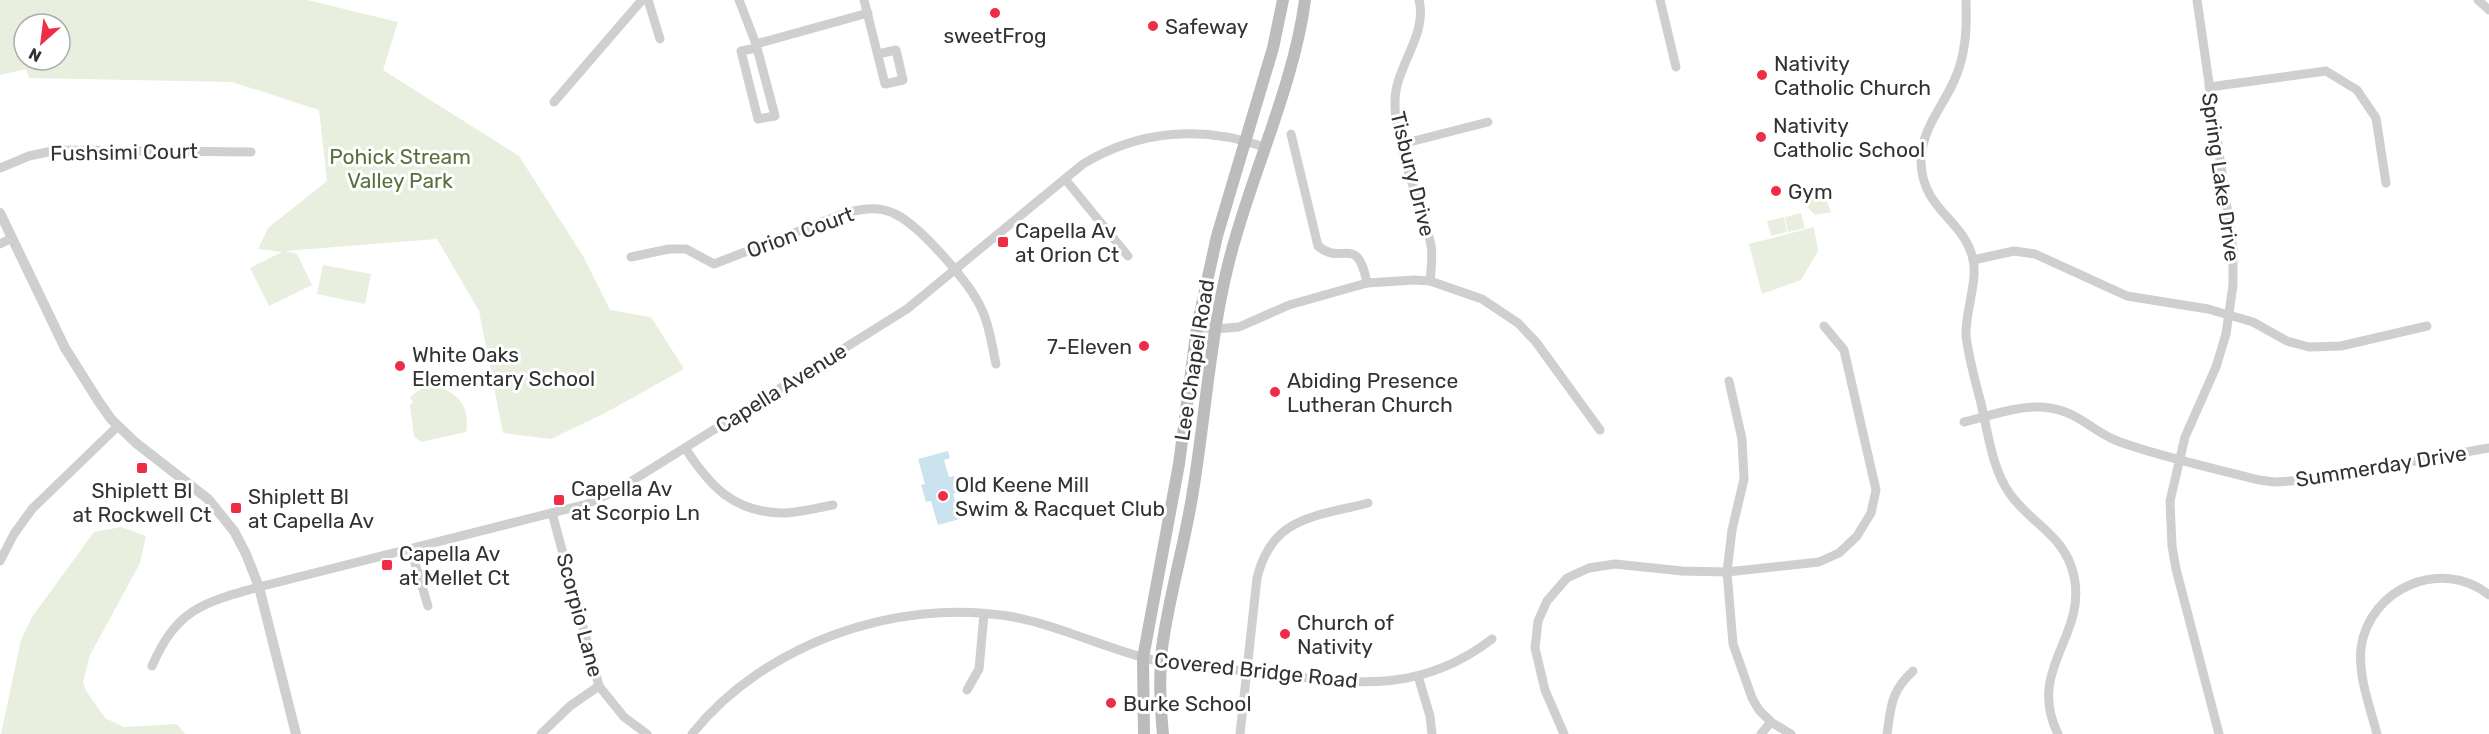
<svg xmlns="http://www.w3.org/2000/svg" width="2489" height="734" font-family="Rubik,sans-serif">
  <rect width="100%" height="100%" fill="#fff"/>
  <!-- green -->
  <g fill="#e9efdf" fill-rule="evenodd">
    <path d="M 0,0 L 307,0 L 398,22 L 383,70 L 519,156 L 583,256 L 610,310 L 651,317 L 684,369 L 605,413 L 551,439 L 503,433 L 479,311 L 437,239 L 285,251 L 297,254 L 312,285 L 269,306 L 250,268 L 282,252 L 258,249 L 268,228 L 327,181 L 319,110 L 232,82 L 29,78 L 26,69 L 0,75 ZM 24,24 L 60,24 L 60,60 L 24,60 Z"/>
    <polygon points="1825,196 1831,212 1815,215 1801,200"/>
    <polygon points="1801,213 1805,228 1788,232 1785,217"/>
    <polygon points="1784,217 1787,232 1771,236 1767,221"/>
    <polygon points="1814,227 1818,251 1801,280 1762,294 1749,244"/>
    <polygon points="323,265 371,274 365,304 317,294"/>
    <path d="M 435,385 C 458,393 471,407 466,432 L 421,442 L 414,436 L 410,405 L 413,402 L 410,397 L 423,387 Z"/>
    <polygon points="121,527 146,536 140,563 90,655 83,682 86,691 105,718 124,727 177,724 185,734 1,734 21,640 32,617 94,532"/>
  </g>
  <!-- water -->
  <polygon fill="#cbe3ef" points="948,451 950,458 944,460 949,477 954,476 958,492 953,494 960,519 938,525 931,501 926,502 921,485 925,484 918,459"/>
  <g fill="none" stroke-linecap="round" stroke-linejoin="round">
    <!-- minor -->
    <g stroke="#cfcfcf" stroke-width="9">
      <polyline points="648,0 660,39"/>
      <polyline points="739,0 756,44 775,116 758,119 741,51 757,48"/>
      <polyline points="864,0 885,84 903,80 896,50 878,54"/>
      <path d="M 1419,0 C 1428,35 1395,67 1395,101 C 1394,148 1421,199 1431,245 C 1433,256 1431,270 1430,281"/>
      <polyline points="1660,0 1676,67"/>
      <path d="M 1966,0 C 1967,28 1966,55 1954,81 C 1942,108 1922,128 1921,160 C 1921,210 1964,219 1973,259 C 1978,281 1965,312 1966,336 C 1969,359 1975,381 1981,403 C 1988,433 1992,469 2010,494 C 2032,525 2065,535 2074,576 C 2087,637 2026,669 2058,734"/>
      <polyline points="2197,0 2233,249 2233,285 2226,334 2216,367 2185,437 2170,501 2172,546 2176,569 2219,734"/>
      <polyline points="2478,0 2489,10"/>
      <polyline points="756,44 868,13"/>
      <polyline points="2209,87 2326,71 2357,90 2376,118 2386,183"/>
      <polyline points="554,102 642,0"/>
      <path d="M 1291,134 L 1318,246 C 1342,267 1357,232 1367,283"/>
      <polyline points="1402,144 1488,122"/>
      <polyline points="0,168 29,156 57,150 251,152"/>
      <polyline points="1065,179 1128,256"/>
      <polyline points="0,244 12,238"/>
      <path d="M 631,257 L 669,249 L 686,249 L 714,264 L 848,212 C 864,209 878,206 893,213 C 919,224 971,284 982,310 C 990,327 992,346 996,364"/>
      <polyline points="1973,260 2014,251 2035,254 2127,296 2208,309 2253,322 2287,341 2309,347 2341,346 2427,326"/>
      <polyline points="1197,327 1216,329 1239,327 1289,305 1367,283 1414,280 1430,281 1482,299 1518,323 1536,342 1600,430"/>
      <polyline points="1729,381 1742,439 1744,479 1732,530 1727,572 1733,644 1752,698 1759,710 1771,722 1791,734"/>
      <path d="M 1964,422 C 1989,416 2016,406 2041,407 C 2078,409 2090,431 2120,442 C 2165,458 2213,468 2259,480 L 2275,482 L 2307,480 L 2489,448"/>
      <path d="M 685,448 C 710,486 733,512 782,513 C 798,513 816,508 833,505"/>
      <polyline points="552,513 599,686 624,717 647,734"/>
      <polyline points="411,550 428,606"/>
      <polyline points="0,561 14,534 32,509 118,426"/>
      <path d="M 152,666 C 177,609 202,603 259,587 L 587,504 L 619,489 L 907,309 L 1083,164 C 1139,130 1203,125 1264,147"/>
      <polyline points="1418,676 1430,716 1432,734"/>
      <polyline points="967,690 979,669 984,614"/>
      <polyline points="541,734 570,706 599,686"/>
      <path d="M 692,734 C 764,644 895,598 1008,616 C 1061,625 1109,651 1161,662 C 1195,668 1231,669 1265,673 C 1351,683 1418,696 1492,639"/>
      <path d="M 1240,734 L 1257,578 C 1272,516 1315,517 1368,503"/>
      <polyline points="1564,734 1545,690 1535,648 1538,621 1547,601 1567,578 1589,568 1615,564 1682,571 1727,572 1819,562 1839,553 1857,536 1871,513 1876,490 1844,350 1824,326"/>
      <polyline points="1761,734 1771,722"/>
      <path d="M 1887,734 C 1891,706 1891,691 1913,671"/>
      <path d="M 2377,734 C 2370,707 2358,676 2361,648 C 2369,588 2442,557 2489,595"/>
    </g>
    <!-- tertiary -->
    <polyline stroke="#cfcfcf" stroke-width="10" points="0,213 65,348 99,402 111,419 136,443 208,499 234,531 246,554 259,587 296,734"/>
    <!-- secondary -->
    <g stroke="#bcbcbc" stroke-width="12">
      <polyline points="1144,734 1143,658 1179,464 1197,327 1217,236 1273,48 1283,0"/>
      <path d="M 1163,734 C 1160,705 1159,676 1162,648 C 1169,595 1185,544 1193,491 C 1207,406 1211,318 1236,236 C 1258,160 1295,77 1305,0"/>
    </g>
  </g>
  <!-- markers -->
  <g fill="#ef2d46" stroke="#fff" stroke-width="2">
    <circle cx="995" cy="13" r="6"/>
    <circle cx="1153" cy="26" r="6"/>
    <circle cx="1762" cy="75" r="6"/>
    <circle cx="1761" cy="137" r="6"/>
    <circle cx="1776" cy="191" r="6"/>
    <rect x="997" y="236" width="12" height="12" rx="3"/>
    <circle cx="1144" cy="346" r="6"/>
    <circle cx="400" cy="366" r="6"/>
    <circle cx="1275" cy="392" r="6"/>
    <rect x="136" y="462" width="12" height="12" rx="3"/>
    <circle cx="943" cy="496" r="6"/>
    <rect x="553" y="494" width="12" height="12" rx="3"/>
    <rect x="230" y="502" width="12" height="12" rx="3"/>
    <rect x="381" y="559" width="12" height="12" rx="3"/>
    <circle cx="1285" cy="634" r="6"/>
    <circle cx="1111" cy="703" r="6"/>
  </g>
  <g text-anchor="middle" dominant-baseline="central" stroke-width="6" stroke-linejoin="round" paint-order="stroke">
    <!-- poi labels -->
    <g font-size="21" fill="#323232" stroke="#fff" text-anchor="start">
      <text x="1165" y="26">Safeway</text>
      <text x="995" y="35" text-anchor="middle">sweetFrog</text>
      <text x="1774" y="63">Nativity<tspan x="1774" dy="24">Catholic Church</tspan></text>
      <text x="1773" y="125">Nativity<tspan x="1773" dy="24">Catholic School</tspan></text>
      <text x="1788" y="191">Gym</text>
      <text x="1015" y="230">Capella Av<tspan x="1015" dy="24">at Orion Ct</tspan></text>
      <text x="1132" y="346" text-anchor="end">7-Eleven</text>
      <text x="412" y="354">White Oaks<tspan x="412" dy="24">Elementary School</tspan></text>
      <text x="1287" y="380">Abiding Presence<tspan x="1287" dy="24">Lutheran Church</tspan></text>
      <text x="955" y="484">Old Keene Mill<tspan x="955" dy="24">Swim &amp; Racquet Club</tspan></text>
      <text x="571" y="488">Capella Av<tspan x="571" dy="24">at Scorpio Ln</tspan></text>
      <text x="142" y="490" text-anchor="middle">Shiplett Bl<tspan x="142" dy="24">at Rockwell Ct</tspan></text>
      <text x="248" y="496">Shiplett Bl<tspan x="248" dy="24">at Capella Av</tspan></text>
      <text x="399" y="553">Capella Av<tspan x="399" dy="24">at Mellet Ct</tspan></text>
      <text x="1297" y="622">Church of<tspan x="1297" dy="24">Nativity</tspan></text>
      <text x="1123" y="703">Burke School</text>
    </g>
    <!-- street labels -->
    <g font-size="21" fill="#323232" stroke="#fff">
      <text transform="translate(124 152) rotate(-1)">Fushsimi Court</text>
      <text transform="translate(1413 174) rotate(76)">Tisbury Drive</text>
      <text transform="translate(2221 177) rotate(82)">Spring Lake Drive</text>
      <text transform="translate(800 232) rotate(-20)">Orion Court</text>
      <text transform="translate(1194 360) rotate(-81)">Lee Chapel Road</text>
      <text transform="translate(781 388) rotate(-32)">Capella Avenue</text>
      <text transform="translate(2381 466) rotate(-9)">Summerday Drive</text>
      <text transform="translate(580 615) rotate(75)">Scorpio Lane</text>
      <text transform="translate(1256 670) rotate(6)">Covered Bridge Road</text>
    </g>
    <!-- park labels -->
    <g font-size="21" fill="#57713b" stroke="#fff">
      <text x="400" y="156">Pohick Stream<tspan x="400" dy="24">Valley Park</tspan></text>
    </g>
  </g>
  <!-- north arrow -->
  <g transform="translate(42 42) rotate(208)"><circle r="28" fill="#ffffff" stroke="#adadad" stroke-width="1.5"/>
  <path d="M0-4.5L10 22L0 15L-10 22Z" fill="#ef2d46"/>
  <text y="-9" font-size="16" font-weight="bold" text-anchor="middle" fill="#323232">N</text>
  </g>
</svg>
